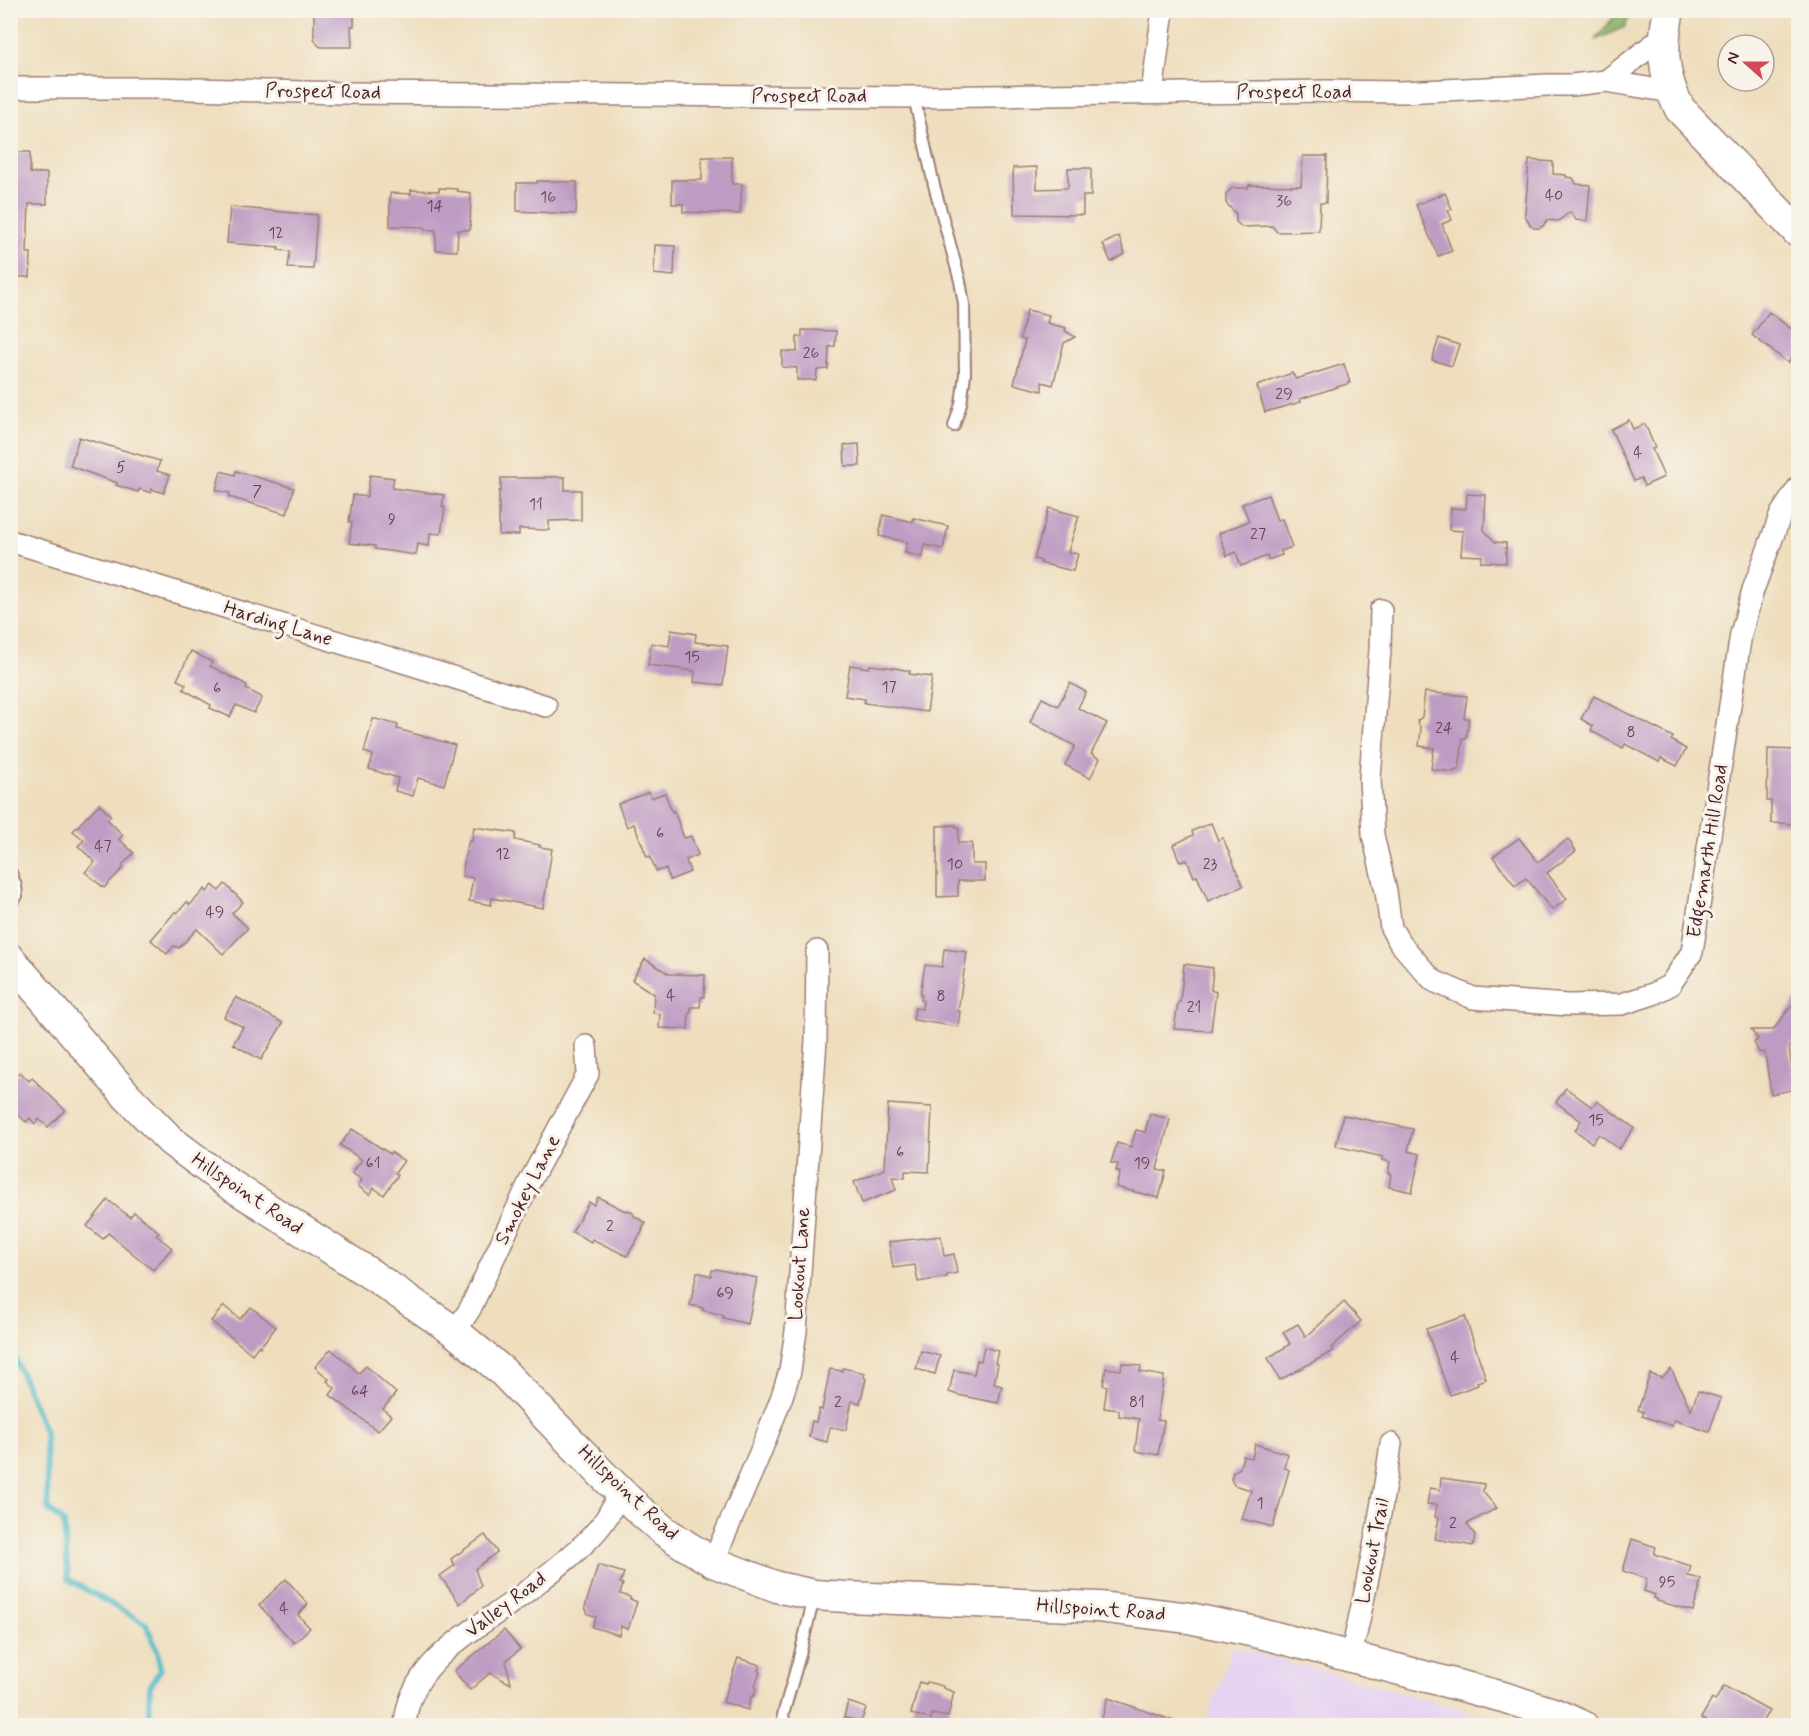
<svg xmlns="http://www.w3.org/2000/svg" width="1809" height="1736" font-family="Mynerve,sans-serif">
  <rect width="100%" height="100%" fill="#f7f3e8"/>
  <filter id="ink" filterUnits="userSpaceOnUse"><feTurbulence type="fractalNoise" baseFrequency=".0167" numOctaves="2"/><feDisplacementMap in="SourceGraphic" scale="12" xChannelSelector="R" yChannelSelector="G"/><feConvolveMatrix kernelMatrix="1 2 1 2 8 2 1 2 1" color-interpolation-filters="sRGB"/></filter>
  <filter id="wash" filterUnits="userSpaceOnUse"><feTurbulence type="fractalNoise" baseFrequency=".008" numOctaves="4" result="noise"/><feDisplacementMap in="SourceGraphic" scale="24" xChannelSelector="R" yChannelSelector="G"/><feGaussianBlur stdDeviation="1.35" result="paint"/><feColorMatrix in="noise" values="0 0 0 0 0 0 0 0 0 0 0 0 0 0 0 0 0 1.4 0 .05"/><feComposite in="paint" operator="in"/></filter>
  <g filter="url(#wash)">
    <rect width="100%" height="100%" fill="#eedebe"/>
    <!-- built -->
    <polygon fill="#e5d3f1" points="1233,1646 1370,1684 1519,1725 1205,1725"/>
    <!-- forest -->
    <polygon fill="#8fb66c" stroke="#6c6a4c" stroke-width="1.5" points="1612,11 1631,11 1625,27 1595,40 1614,17"/>
    <g fill="none" stroke-linecap="round" stroke-linejoin="round">
      <!-- stream -->
      <polyline stroke="#4dbac7" stroke-width="6" points="10,1346 45,1432 48,1509 64,1523 68,1579 146,1624 159,1655 160,1670 150,1686 149,1717 153,1726"/>
    </g>
    <g id="blocks">
      <!-- building -->
      <g fill="#bd9bc3">
        <polygon points="314,10 354,10 354,26 351,26 352,47 321,47 318,45 314,38"/>
        <polygon points="10,152 30,152 30,173 47,173 47,204 29,204 27,253 31,253 30,277 14,277 15,263 10,262"/>
        <polygon points="1303,156 1327,156 1326,203 1320,203 1319,231 1277,232 1272,226 1242,227 1236,222 1236,214 1226,203 1226,194 1232,188 1248,188 1249,185 1301,186"/>
        <polygon points="702,157 732,157 732,184 742,184 740,214 683,212 683,204 672,204 672,180 702,180"/>
        <polygon points="1529,160 1553,162 1553,174 1566,175 1566,177 1573,178 1576,184 1590,185 1587,221 1576,220 1570,212 1558,221 1547,220 1543,226 1539,228 1534,228 1530,225 1525,215"/>
        <polygon points="1037,167 1037,189 1068,188 1068,168 1091,168 1091,196 1083,196 1083,215 1014,214 1013,168"/>
        <polygon points="537,181 577,182 576,214 517,211 517,183 537,183"/>
        <polygon points="439,188 457,189 457,191 471,193 470,230 458,230 457,251 436,250 436,230 425,230 425,227 390,226 390,193 411,194 411,190 439,191"/>
        <polygon points="1445,193 1452,209 1448,210 1452,220 1442,224 1452,251 1438,256 1416,205"/>
        <polygon points="230,207 317,215 313,269 288,268 290,251 278,250 279,247 227,243"/>
        <polygon points="1119,236 1125,254 1111,262 1103,244"/>
        <polygon points="655,245 675,246 674,276 654,274"/>
        <polygon points="1027,310 1049,315 1047,323 1066,328 1065,331 1075,337 1064,343 1053,385 1042,382 1042,391 1014,384 1025,340 1020,339"/>
        <polygon points="1769,312 1798,334 1798,362 1792,357 1788,363 1752,335"/>
        <polygon points="802,330 836,331 835,346 829,347 828,369 817,370 816,380 797,380 797,368 782,367 782,351 797,352 797,337 802,337"/>
        <polygon points="1439,338 1459,345 1452,366 1432,360"/>
        <polygon points="1344,364 1350,383 1300,399 1301,402 1265,412 1257,386 1292,373 1296,379"/>
        <polygon points="1629,420 1633,429 1645,424 1655,448 1652,449 1664,477 1644,486 1641,478 1634,481 1611,429"/>
        <polygon points="79,437 160,461 157,471 170,475 164,493 152,489 151,493 139,489 138,492 116,485 117,483 70,466"/>
        <polygon points="859,444 860,466 845,466 844,445"/>
        <polygon points="221,471 235,475 236,471 294,488 287,514 229,497 230,493 216,490"/>
        <polygon points="370,475 394,478 392,488 444,495 442,507 445,507 441,534 430,533 429,546 418,544 416,555 375,549 375,546 349,543 352,522 349,522 353,495 367,497"/>
        <polygon points="545,477 565,477 565,490 581,490 581,520 549,521 549,530 519,529 519,535 499,535 499,491 501,491 501,478 545,478"/>
        <polygon points="1467,494 1486,495 1484,530 1495,542 1506,543 1506,563 1481,562 1482,556 1461,555 1463,531 1449,530 1451,508 1466,509"/>
        <polygon points="1268,495 1277,520 1282,519 1292,547 1281,551 1282,555 1268,560 1267,556 1241,566 1236,552 1227,556 1219,533 1249,521 1242,504"/>
        <polygon points="1049,508 1079,516 1068,552 1078,554 1073,571 1040,563 1041,561 1034,559"/>
        <polygon points="883,515 913,522 913,518 948,526 943,549 925,545 923,557 905,553 907,542 879,536"/>
        <polygon points="671,630 696,634 695,642 728,646 723,685 694,682 695,671 648,665 651,643 669,646"/>
        <polygon points="191,651 212,662 210,666 247,685 246,689 260,696 262,698 254,713 236,705 230,717 210,708 211,705 183,689 186,684 177,680"/>
        <polygon points="850,665 869,668 870,665 895,668 910,671 909,674 932,677 927,712 864,703 865,699 845,696"/>
        <polygon points="1070,683 1086,692 1078,708 1107,723 1091,754 1100,759 1090,778 1065,765 1075,746 1030,722 1042,698 1058,706"/>
        <polygon points="1425,692 1467,696 1464,718 1469,718 1466,739 1463,739 1459,770 1455,770 1455,772 1431,769 1434,748 1419,746 1421,729 1417,721 1422,717"/>
        <polygon points="1594,696 1673,737 1671,740 1686,749 1677,766 1661,758 1659,762 1625,744 1623,748 1591,731 1593,726 1581,719"/>
        <polygon points="373,719 376,719 398,725 397,729 455,745 444,785 418,778 413,796 395,791 398,778 369,769 373,755 364,752"/>
        <polygon points="1768,749 1798,750 1798,824 1771,823 1771,801 1767,801"/>
        <polygon points="649,792 651,798 665,793 672,812 674,811 684,838 691,836 698,855 686,860 690,872 670,880 666,869 656,871 650,856 647,857 634,824 627,827 618,804"/>
        <polygon points="99,804 111,816 107,819 123,835 119,839 134,853 122,865 124,867 104,888 85,872 95,862 78,846 84,840 73,831"/>
        <polygon points="1211,823 1218,840 1223,838 1243,886 1208,901 1197,876 1194,877 1187,860 1180,862 1173,845 1193,835 1192,831"/>
        <polygon points="956,825 956,827 959,827 958,843 972,843 972,864 985,864 985,881 958,881 958,896 937,897 937,826"/>
        <polygon points="474,827 516,833 515,840 540,845 539,847 552,849 543,908 492,898 491,905 469,901 473,878 462,876 466,852 469,841 472,841"/>
        <polygon points="1519,838 1538,862 1568,839 1576,851 1547,873 1567,899 1552,910 1526,878 1515,886 1493,857"/>
        <polygon points="225,884 243,902 232,913 248,928 223,954 197,929 179,948 174,946 167,954 151,940 175,912 177,913 187,902 190,905 205,889 207,892 213,885 219,891"/>
        <polygon points="944,949 967,952 958,1011 960,1012 958,1027 913,1020 915,1008 922,1009 923,1001 921,1000 922,995 920,995 925,965 942,967"/>
        <polygon points="645,959 669,974 705,975 704,997 701,997 700,1007 691,1007 691,1013 689,1013 688,1029 659,1028 660,1014 653,1013 654,994 632,980"/>
        <polygon points="1184,964 1213,968 1211,990 1216,992 1211,1031 1174,1029 1178,1003 1180,1002"/>
        <polygon points="236,997 283,1023 261,1060 233,1044 243,1027 224,1017"/>
        <polygon points="1798,997 1798,1035 1789,1047 1793,1074 1798,1073 1798,1089 1771,1094 1765,1053 1759,1052 1754,1043 1758,1039 1751,1030 1773,1030"/>
        <polygon points="20,1072 29,1081 32,1078 65,1110 48,1127 39,1119 35,1124 30,1118 26,1122 10,1107 10,1081"/>
        <polygon points="1566,1088 1592,1107 1597,1101 1634,1128 1619,1149 1599,1134 1592,1143 1575,1130 1581,1121 1556,1102"/>
        <polygon points="888,1104 932,1107 929,1172 905,1171 905,1178 892,1177 896,1190 862,1203 854,1182 885,1169"/>
        <polygon points="1150,1114 1170,1119 1157,1169 1166,1171 1159,1198 1116,1187 1120,1172 1116,1171 1118,1164 1111,1163 1117,1143 1131,1147 1136,1130 1145,1132"/>
        <polygon points="1343,1115 1413,1129 1408,1151 1420,1154 1412,1192 1389,1187 1391,1174 1388,1173 1390,1162 1382,1160 1383,1157 1336,1146"/>
        <polygon points="352,1129 390,1154 391,1152 404,1161 395,1173 398,1175 384,1195 374,1188 370,1195 358,1186 362,1180 352,1173 362,1160 340,1145"/>
        <polygon points="598,1197 625,1211 628,1210 633,1213 634,1216 646,1223 642,1229 643,1230 627,1256 592,1239 591,1242 572,1232 589,1202 594,1205"/>
        <polygon points="108,1200 130,1217 134,1212 159,1232 156,1235 172,1248 153,1270 108,1233 103,1239 87,1226"/>
        <polygon points="941,1236 944,1256 954,1254 957,1273 947,1275 947,1277 918,1282 915,1265 893,1268 889,1242"/>
        <polygon points="716,1269 757,1278 748,1324 723,1318 723,1315 702,1310 703,1308 690,1305 697,1272 711,1276 712,1270 715,1270"/>
        <polygon points="1344,1302 1361,1321 1331,1348 1333,1351 1280,1380 1268,1358 1290,1344 1283,1332 1298,1324 1306,1337"/>
        <polygon points="224,1306 240,1319 251,1307 276,1327 260,1347 259,1345 252,1354 211,1321"/>
        <polygon points="1465,1316 1486,1379 1477,1382 1478,1385 1450,1395 1426,1329"/>
        <polygon points="984,1347 998,1351 995,1363 998,1364 994,1384 1002,1386 998,1403 958,1395 949,1392 954,1370 974,1374 977,1360 981,1361"/>
        <polygon points="331,1349 359,1373 366,1366 396,1393 383,1409 391,1416 378,1431 330,1395 335,1388 327,1381 329,1379 315,1367"/>
        <polygon points="921,1351 940,1356 935,1374 916,1369"/>
        <polygon points="1122,1363 1141,1366 1140,1372 1164,1376 1158,1413 1157,1420 1164,1421 1158,1455 1135,1451 1139,1419 1119,1416 1119,1410 1104,1408 1107,1386 1103,1385 1106,1368 1121,1370"/>
        <polygon points="843,1368 865,1373 864,1377 866,1379 860,1403 852,1401 846,1430 830,1427 827,1442 809,1437 812,1421 816,1422 819,1409 822,1410 830,1369 842,1371"/>
        <polygon points="1671,1369 1691,1410 1698,1391 1721,1398 1709,1432 1674,1420 1672,1426 1642,1416 1644,1412 1638,1410 1650,1374 1662,1378"/>
        <polygon points="1255,1444 1288,1454 1284,1467 1289,1470 1273,1527 1242,1519 1251,1490 1234,1485 1231,1479 1233,1472 1240,1468 1243,1456 1252,1458"/>
        <polygon points="1441,1478 1484,1484 1483,1492 1497,1508 1467,1524 1475,1535 1473,1546 1435,1539 1439,1518 1435,1517 1437,1505 1427,1504 1430,1488 1440,1490"/>
        <polygon points="485,1535 497,1552 475,1569 481,1586 460,1604 440,1576 455,1565 451,1559"/>
        <polygon points="1632,1539 1656,1547 1654,1554 1691,1566 1688,1576 1701,1579 1699,1588 1700,1588 1693,1611 1657,1601 1657,1599 1654,1598 1655,1595 1644,1591 1647,1579 1623,1571"/>
        <polygon points="598,1565 624,1573 620,1583 623,1584 620,1594 630,1597 630,1599 637,1602 628,1629 621,1626 619,1635 592,1627 596,1617 588,1614 585,1607"/>
        <polygon points="286,1579 308,1604 298,1615 310,1628 294,1643 259,1605"/>
        <polygon points="504,1630 520,1649 506,1661 511,1684 490,1673 470,1690 454,1671"/>
        <polygon points="738,1658 760,1665 758,1671 760,1672 755,1686 756,1689 754,1696 751,1697 748,1710 723,1702"/>
        <polygon points="919,1682 926,1684 927,1682 943,1686 943,1688 954,1692 948,1717 932,1714 931,1719 911,1714"/>
        <polygon points="1724,1686 1769,1711 1760,1725 1713,1725 1701,1718 1712,1699 1715,1701"/>
        <polygon points="1108,1698 1180,1723 1179,1725 1123,1725 1102,1718"/>
        <polygon points="848,1702 866,1708 861,1722 844,1717"/>
      </g>
    </g>
  </g>
  <g filter="url(#ink)">
    <use href="#blocks" fill-opacity="0" stroke="#9c7e74" stroke-width="1.5"/>
    <g fill="none" stroke-linecap="round" stroke-linejoin="round">
      <defs>
        <g id="lane">
          <polyline points="914,97 934,185 960,281 964,304 965,374 961,404 954,426"/>
          <polyline points="10,870 16,886 17,896 10,903"/>
          <polyline points="785,1726 783,1715 799,1658 814,1598"/>
        </g>
        <g id="street">
          <polyline points="1606,81 1664,36"/>
          <polyline points="10,88 156,88 342,93 914,97 1326,91 1401,92 1548,85 1572,85 1606,81 1671,92"/>
          <polyline points="1152,93 1163,10"/>
          <polyline points="10,541 546,706"/>
          <polyline points="1381,610 1380,650 1370,778 1373,835 1386,891 1391,928 1400,943 1426,973 1434,981 1473,998 1568,1005 1622,1004 1653,994 1670,985 1692,952 1741,634 1753,590 1781,514 1798,488"/>
          <polyline points="455,1332 470,1309 530,1181 588,1074 586,1046"/>
          <polyline points="713,1562 760,1453 781,1399 790,1371 796,1331 816,1040 817,951"/>
          <path d="M 1351,1656 C 1367,1586 1381,1516 1391,1444"/>
          <path d="M 405,1726 C 408,1658 482,1628 527,1591 C 551,1572 588,1545 605,1520 C 611,1511 615,1501 620,1492"/>
        </g>
        <g id="secondary">
          <path d="M 1669,10 C 1661,47 1662,76 1680,109 L 1798,232"/>
          <polyline points="10,959 127,1096 171,1141 226,1182 372,1275 455,1332 502,1371 603,1475 638,1509 664,1531 685,1545 713,1562 777,1587 814,1595 846,1597 1099,1607 1189,1618 1260,1633 1503,1697 1556,1714 1583,1726"/>
        </g>
      </defs>
      <!-- lane casing -->
      <use href="#lane" stroke="#9c7e74" stroke-width="14"/>
      <!-- street casing -->
      <use href="#street" stroke="#9c7e74" stroke-width="24"/>
      <!-- secondary casing -->
      <use href="#secondary" stroke="#9c7e74" stroke-width="33"/>
      <!-- lane -->
      <use href="#lane" stroke="#fff" stroke-width="10"/>
      <!-- street -->
      <use href="#street" stroke="#fff" stroke-width="21"/>
      <!-- secondary -->
      <use href="#secondary" stroke="#fff" stroke-width="30"/>
    </g>
  </g>
  <g text-anchor="middle" dominant-baseline="central" stroke-width="6" stroke-linejoin="round" paint-order="stroke">
    <!-- number labels -->
    <g font-size="16" fill="#673e51">
      <text x="1554" y="195">40</text>
      <text x="548" y="197">16</text>
      <text x="1284" y="201">36</text>
      <text x="435" y="206">14</text>
      <text x="276" y="233">12</text>
      <text x="811" y="353">26</text>
      <text x="1284" y="394">29</text>
      <text x="1638" y="452">4</text>
      <text x="121" y="467">5</text>
      <text x="257" y="491">7</text>
      <text x="536" y="504">11</text>
      <text x="392" y="519">9</text>
      <text x="1258" y="534">27</text>
      <text x="692" y="657">15</text>
      <text x="889" y="687">17</text>
      <text x="217" y="688">6</text>
      <text x="1444" y="728">24</text>
      <text x="1631" y="732">8</text>
      <text x="660" y="833">6</text>
      <text x="103" y="846">47</text>
      <text x="503" y="854">12</text>
      <text x="955" y="864">10</text>
      <text x="1210" y="864">23</text>
      <text x="215" y="912">49</text>
      <text x="671" y="995">4</text>
      <text x="941" y="996">8</text>
      <text x="1194" y="1007">21</text>
      <text x="1596" y="1120">15</text>
      <text x="900" y="1152">6</text>
      <text x="373" y="1163">61</text>
      <text x="1142" y="1163">19</text>
      <text x="610" y="1226">2</text>
      <text x="725" y="1293">69</text>
      <text x="1455" y="1357">4</text>
      <text x="360" y="1391">64</text>
      <text x="838" y="1402">2</text>
      <text x="1137" y="1402">81</text>
      <text x="1260" y="1503">1</text>
      <text x="1453" y="1523">2</text>
      <text x="1667" y="1582">95</text>
      <text x="284" y="1608">4</text>
    </g>
    <!-- street labels -->
    <g font-size="20" fill="#4a1f2b" stroke="#f7f3e8">
      <text transform="translate(323 92) rotate(1)">Prospect Road</text>
      <text x="1294" y="92">Prospect Road</text>
      <text x="809" y="96">Prospect Road</text>
      <text transform="translate(278 624) rotate(17)">Harding Lane</text>
      <text transform="translate(1708 851) rotate(-81)">Edgemarth Hill Road</text>
      <text transform="translate(528 1190) rotate(-63)">Smokey Lane</text>
      <text transform="translate(247 1194) rotate(34)">Hillspoint Road</text>
      <text transform="translate(800 1264) rotate(-86)">Lookout Lane</text>
      <text transform="translate(628 1493) rotate(43)">Hillspoint Road</text>
      <text transform="translate(1373 1551) rotate(-79)">Lookout Trail</text>
      <text transform="translate(506 1605) rotate(-37)">Valley Road</text>
      <text transform="translate(1101 1610) rotate(4)">Hillspoint Road</text>
    </g>
  </g>
  <!-- margin -->
  <rect width="1809" height="1736" fill="none" stroke="#f7f3e8" stroke-width="36"/>
  <!-- north arrow -->
  <g transform="translate(1746 63) rotate(291)"><circle r="28" fill="#f7f3e8" stroke="#b29e9c" stroke-width="1.5"/>
  <path d="M0-4.5L10 22L0 15L-10 22Z" fill="#d1495b"/>
  <text y="-9" font-size="16" font-weight="bold" text-anchor="middle" fill="#4a1f2b">N</text>
  </g>
</svg>
